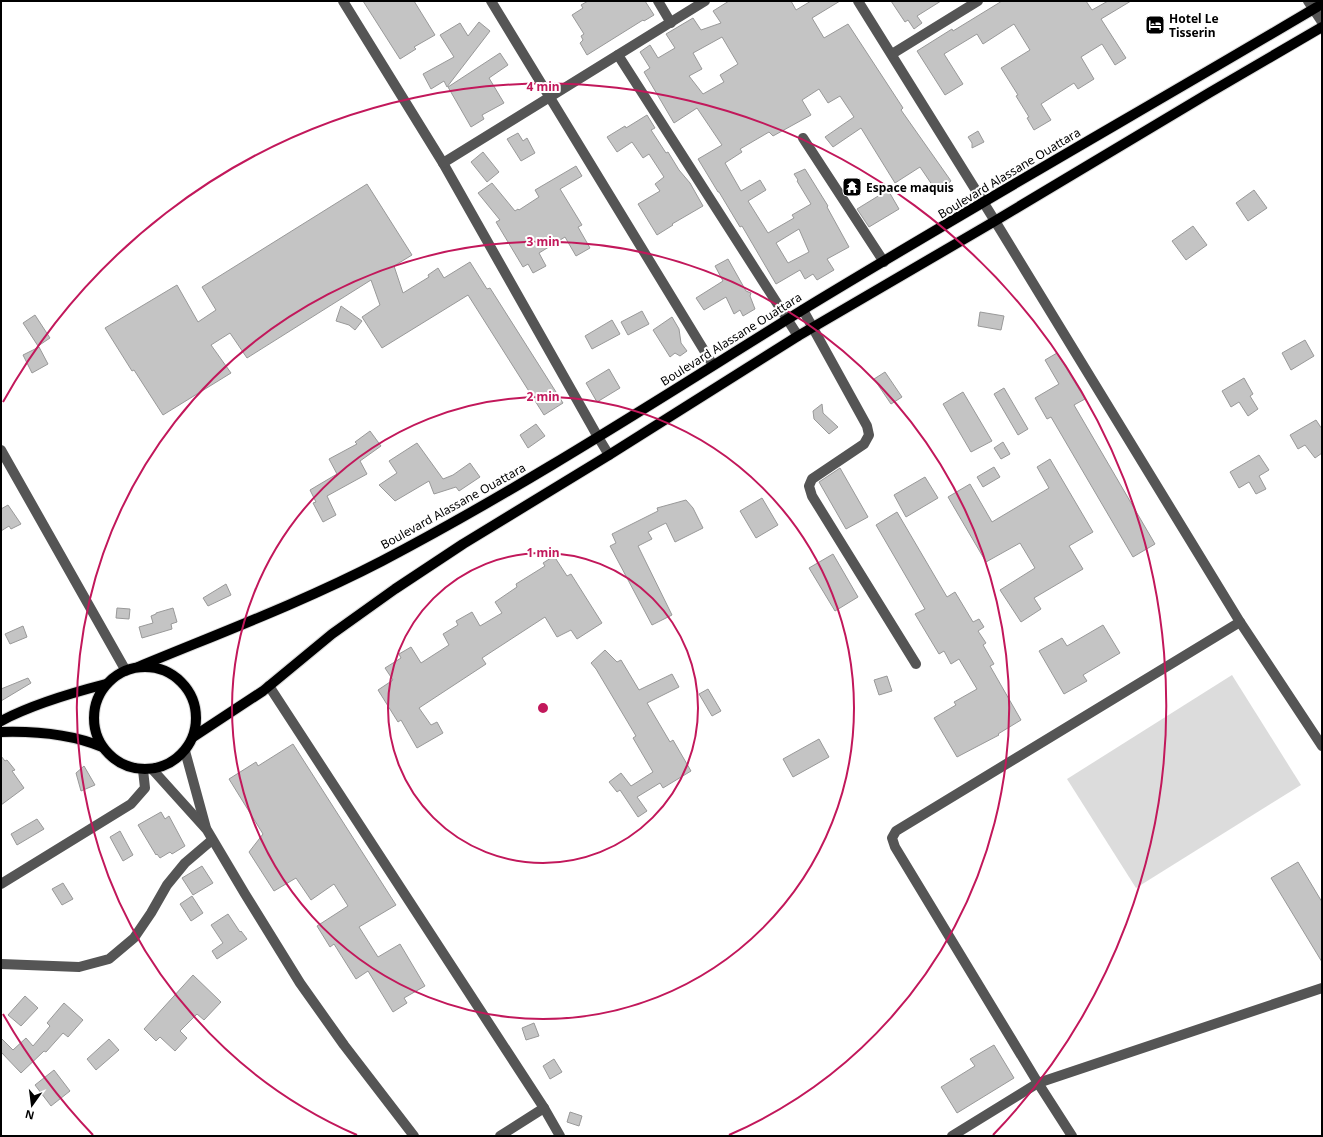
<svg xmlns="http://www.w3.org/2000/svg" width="1323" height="1137" font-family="'Noto Sans',sans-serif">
  <rect width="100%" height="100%" fill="#fff"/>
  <!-- green -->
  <polygon fill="#dcdcdc" points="1232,675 1301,785 1136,888 1067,779"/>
  <!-- building -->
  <g fill="#c4c4c4" stroke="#999" fill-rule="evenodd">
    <polygon points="363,1 414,1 435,35 414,47 416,49 400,59"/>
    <polygon points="588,1 645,1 654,15 644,21 643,20 587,55 580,43 583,40 581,36 584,34 572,15 583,8 581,5"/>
    <path d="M 729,1 L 791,1 L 796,10 L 811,1 L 840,1 L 812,18 L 824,38 L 848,24 L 903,108 L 901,110 L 951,181 L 937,192 L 920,167 L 895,183 L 861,128 L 833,147 L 825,137 L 854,117 L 840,96 L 828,103 L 819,89 L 802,100 L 811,115 L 773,136 L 769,132 L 740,149 L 742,152 L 725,163 L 741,191 L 760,180 L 766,190 L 748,201 L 768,233 L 794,218 L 792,215 L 811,204 L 797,181 L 798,180 L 794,174 L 805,169 L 828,206 L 827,207 L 849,247 L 827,259 L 834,270 L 817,280 L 813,274 L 805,279 L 800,270 L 776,284 L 742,226 L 740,227 L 719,192 L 718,192 L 698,159 L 722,145 L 697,108 L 674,123 L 644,72 L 650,68 L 640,52 L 650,45 L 658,58 L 675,48 L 666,34 L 693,18 L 701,30 L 721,23 L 713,11 ZM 722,37 L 738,64 L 720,75 L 724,82 L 703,94 L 689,76 L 702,69 L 693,53 ZM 799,229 L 809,252 L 788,263 L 776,243 Z"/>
    <polygon points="891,1 941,1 917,16 922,23 914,29 908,20 905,22"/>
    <polygon points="1002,1 1086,1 1092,10 1108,1 1131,1 1101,19 1126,58 1115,65 1102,44 1081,57 1094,79 1078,89 1074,83 1041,104 1051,120 1034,130 1027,118 1029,117 1016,96 1018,95 1001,68 1030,50 1014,24 983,44 977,34 944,54 963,84 945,95 917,51 952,29 953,31"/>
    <polygon points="479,22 490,31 447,87 444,81 431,89 423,74 454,57 440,35 460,23 468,36"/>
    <polygon points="500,53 508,65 489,78 504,103 482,115 484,119 471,127 448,87"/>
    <polygon points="647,115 655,128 651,130 666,153 668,152 679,170 690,183 703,206 672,224 673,225 657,235 638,204 660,191 655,184 664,177 649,154 643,158 632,142 617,152 607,137 625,126 626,128"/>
    <polygon points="978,131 984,142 972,148 972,143 968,137"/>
    <polygon points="518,133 523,141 527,138 535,153 521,161 507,139"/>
    <polygon points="483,152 499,172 487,182 471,162"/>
    <polygon points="576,166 582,176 560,189 582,225 578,227 590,248 576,256 565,237 539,253 546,266 533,273 528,264 523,267 496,222 500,220 478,193 492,183 515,211 518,209 519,210 539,197 535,190"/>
    <polygon points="367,184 412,255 394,266 403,293 429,277 428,275 438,268 444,278 470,262 487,289 490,288 563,403 544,415 468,295 382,348 362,317 380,305 371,280 247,358 230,333 211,345 231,373 163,415 134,370 132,371 105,328 177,285 198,322 216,310 202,287"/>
    <polygon points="888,190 899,209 869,227 857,209"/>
    <polygon points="1254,190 1267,208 1248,221 1236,203"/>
    <polygon points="1193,226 1207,245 1186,260 1172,241"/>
    <polygon points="728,259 746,291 751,293 750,296 755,309 743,316 740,310 734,314 726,297 704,310 696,298 723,281 715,266"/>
    <polygon points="341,306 362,321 355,330 349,325 336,321"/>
    <polygon points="642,311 649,324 628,335 621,322"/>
    <polygon points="980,312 1004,316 1001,330 978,326"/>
    <polygon points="35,315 50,338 38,346 23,323"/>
    <polygon points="672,317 679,329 681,343 687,351 680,356 675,353 670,357 653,330"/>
    <polygon points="612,320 620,334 592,349 585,336"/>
    <polygon points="1305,340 1314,356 1291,370 1282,353"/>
    <polygon points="39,347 48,364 32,373 23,355"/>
    <polygon points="1057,353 1085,399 1074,405 1155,544 1133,557 1051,417 1047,419 1035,398 1059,384 1045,360"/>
    <polygon points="609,369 620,388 597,402 586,383"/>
    <polygon points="885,372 902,397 891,404 874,379"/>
    <polygon points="1244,378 1253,394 1250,396 1258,409 1248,416 1239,402 1231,407 1222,391"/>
    <polygon points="1004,388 1028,429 1018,435 994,394"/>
    <polygon points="963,392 992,441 971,452 943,404"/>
    <polygon points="822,404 823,413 838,427 829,434 814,419 813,411"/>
    <polygon points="1316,420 1322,429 1322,453 1315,458 1305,445 1298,449 1290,435"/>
    <polygon points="536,424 545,436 528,448 520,435"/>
    <polygon points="370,431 381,446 360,461 367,474 327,496 336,515 323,522 313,503 316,502 310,490 337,474 329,459 357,444 355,442"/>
    <polygon points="1003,442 1010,454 1001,459 994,448"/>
    <polygon points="417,443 443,479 453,475 470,463 480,477 459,491 456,487 434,494 429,481 395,501 379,485 397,473 389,461"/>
    <polygon points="1259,455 1269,470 1259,476 1266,489 1256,494 1249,482 1239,488 1230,472"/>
    <polygon points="1050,459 1093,532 1069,546 1083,569 1034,598 1041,609 1021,622 1000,590 1035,568 1020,543 986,562 948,497 970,484 992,522 1049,488 1037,467"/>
    <polygon points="994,467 1000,477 983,487 977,477"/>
    <polygon points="840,468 868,517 846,529 819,482"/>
    <polygon points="925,477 938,498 906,517 894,495"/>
    <polygon points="762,498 778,525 756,538 740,511"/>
    <polygon points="686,500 693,508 703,528 675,542 666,523 648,532 652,539 638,546 672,615 652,625 610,546 616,543 612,534 658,511 657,508"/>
    <polygon points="8,505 21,524 11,529 9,526 1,531 1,509"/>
    <polygon points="897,512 947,597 955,592 973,622 979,619 984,627 978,631 986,643 983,645 994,664 990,666 1021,720 998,734 999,735 957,757 934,718 956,705 954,702 977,689 959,659 951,664 944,651 939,654 915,614 925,609 876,525"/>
    <polygon points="833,554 858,597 835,611 809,568"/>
    <polygon points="554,556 567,576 571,574 602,623 577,639 571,630 557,637 545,617 482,658 486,664 419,708 431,725 437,722 443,733 417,748 401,720 398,722 378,690 393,680 385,668 401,658 399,654 411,647 421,663 449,645 443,634 458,625 456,621 472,612 480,626 502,613 495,602 517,587 516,584 545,566 543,563"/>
    <polygon points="226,584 231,595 208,606 203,598"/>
    <polygon points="117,608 130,609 129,619 116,618"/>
    <polygon points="173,608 177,622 171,624 172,629 142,638 139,627 153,623 151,616 156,614 156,613"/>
    <polygon points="1103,625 1120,653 1083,675 1087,681 1064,694 1039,651 1062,638 1067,646"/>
    <polygon points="23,626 27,637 10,644 5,634"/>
    <polygon points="605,650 617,662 621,660 639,690 672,674 679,687 647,703 670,742 673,740 691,771 663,788 660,783 637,797 647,811 638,817 620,790 617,792 609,782 621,773 631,786 653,772 633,738 636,736 596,669 591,663"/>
    <polygon points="887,676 892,691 879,695 874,680"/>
    <polygon points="28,678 31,683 1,701 1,689"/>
    <polygon points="708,689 721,711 712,716 699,694"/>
    <polygon points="819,739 829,757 793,777 783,759"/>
    <polygon points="293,744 396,905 359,927 378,957 400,944 425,986 404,998 407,1003 393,1012 368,971 356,979 334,944 330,947 317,926 348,906 334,884 311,900 296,878 274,891 249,852 263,834 229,779 256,762 258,766"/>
    <polygon points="1,756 5,761 7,760 15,770 12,771 24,788 1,805"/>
    <polygon points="84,766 95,785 81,791 76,773"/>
    <polygon points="161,812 165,819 169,816 185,846 172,854 170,852 160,858 157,854 156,855 138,825"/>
    <polygon points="37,819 44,829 17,845 11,834"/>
    <polygon points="120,831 133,855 123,861 110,837"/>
    <polygon points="1298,862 1322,902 1322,962 1271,878"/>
    <polygon points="202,866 213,883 193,895 182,878"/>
    <polygon points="63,883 73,899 62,905 52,889"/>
    <polygon points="192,896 203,913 191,921 180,904"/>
    <polygon points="228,914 240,932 241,931 247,939 217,959 212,951 223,943 211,925"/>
    <polygon points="193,975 221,1002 204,1020 197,1014 180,1031 187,1038 175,1051 160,1037 156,1041 144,1029"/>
    <polygon points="25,996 38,1008 21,1026 8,1015"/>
    <polygon points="64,1003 83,1020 68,1037 63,1033 46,1052 44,1051 21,1073 1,1052 1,1038 13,1050 26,1038 33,1046 50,1026 47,1023"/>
    <polygon points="534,1023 539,1036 526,1040 522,1028"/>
    <polygon points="109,1039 119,1050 96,1070 87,1059"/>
    <polygon points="994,1045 1014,1078 957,1113 941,1087 975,1066 970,1059"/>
    <polygon points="554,1059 562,1072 550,1079 543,1066"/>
    <polygon points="54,1070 70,1091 51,1106 35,1085"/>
    <polygon points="570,1112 582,1116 579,1126 567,1122"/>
  </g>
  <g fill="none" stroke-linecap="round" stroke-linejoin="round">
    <defs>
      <g id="major">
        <circle cx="145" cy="718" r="51"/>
        <path d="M 138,667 C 220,633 303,602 382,561 C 527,485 665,395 804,309 C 975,205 1150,106 1322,4"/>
        <path d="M 1,721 C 33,704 71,693 106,684"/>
        <path d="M 1,732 C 35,731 71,734 102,747"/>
        <polyline points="193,737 263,691 332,634 395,589 463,544 609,455 798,336 995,221 1209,93 1322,27"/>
      </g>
    </defs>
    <!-- major casing -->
    <use href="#major" stroke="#dbdbdb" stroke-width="12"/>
    <!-- minor -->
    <g stroke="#555" stroke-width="10">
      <polyline points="343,1 443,163 598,437 609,455"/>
      <polyline points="491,1 713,365"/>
      <polyline points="658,1 671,23"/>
      <polyline points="858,1 995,221 1240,622 1322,746"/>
      <polyline points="1308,1 1322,22"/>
      <polyline points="892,54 978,1"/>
      <polyline points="618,55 798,336"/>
      <polyline points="803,138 884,262"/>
      <polyline points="443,163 705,1"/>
      <polyline points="803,310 867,426 869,435 864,444 812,479 809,486 812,496 916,664"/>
      <polyline points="1,450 126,671"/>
      <polyline points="269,686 544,1108 560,1136"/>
      <polyline points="185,751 206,828"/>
      <polyline points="152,769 207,830 245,894 300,983 344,1045 414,1136"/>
      <polyline points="1,884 131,804 145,788 143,770"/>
      <polyline points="1,964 79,967 109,959 134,938 151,913 167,885 185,863 212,840"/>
      <polyline points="500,1136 544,1108"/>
      <polyline points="952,1136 1038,1083 1322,988"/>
      <polyline points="1072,1136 1038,1083 895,847 892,838 896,831 1240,622"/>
    </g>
    <!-- major -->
    <use href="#major" stroke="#000" stroke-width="10"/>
  </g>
  <!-- distance rings -->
  <g fill="none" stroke="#c2185b" stroke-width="2">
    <circle cx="543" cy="708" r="155"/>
    <circle cx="543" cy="708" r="311"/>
    <path d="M357 1135A466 466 0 1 1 729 1135"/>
    <path d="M93 1135A621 621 0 0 1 3 1014M3 402A621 621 0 1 1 993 1135"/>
  </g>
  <!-- icons -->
  <defs>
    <symbol id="hotel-square" viewBox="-11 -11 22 22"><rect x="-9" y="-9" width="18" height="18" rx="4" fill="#000" stroke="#fff"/><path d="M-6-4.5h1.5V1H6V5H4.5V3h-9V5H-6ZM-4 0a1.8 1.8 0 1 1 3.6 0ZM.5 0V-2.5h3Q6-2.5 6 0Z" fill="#fff"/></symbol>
    <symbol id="temple-square" viewBox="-11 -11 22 22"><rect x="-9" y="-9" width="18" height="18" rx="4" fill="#000" stroke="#fff"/><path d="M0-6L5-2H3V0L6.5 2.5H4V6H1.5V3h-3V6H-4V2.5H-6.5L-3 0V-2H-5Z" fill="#fff"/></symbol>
  </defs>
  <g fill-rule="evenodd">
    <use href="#hotel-square" x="1144" y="14" width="22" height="22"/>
    <use href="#temple-square" x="841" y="176" width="22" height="22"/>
  </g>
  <g text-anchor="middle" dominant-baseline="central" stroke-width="4" stroke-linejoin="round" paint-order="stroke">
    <!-- poi labels -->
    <g font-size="12" font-weight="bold" fill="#000" stroke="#fff" text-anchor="start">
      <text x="1169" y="18">Hotel Le<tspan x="1169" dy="14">Tisserin</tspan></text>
      <text x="866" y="187">Espace maquis</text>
    </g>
    <!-- street labels -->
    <g font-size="12" fill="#000" stroke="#fff">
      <text transform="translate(1009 173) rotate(-31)">Boulevard Alassane Ouattara</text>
      <text transform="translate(731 339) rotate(-32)">Boulevard Alassane Ouattara</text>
      <text transform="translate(453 506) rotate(-29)">Boulevard Alassane Ouattara</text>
    </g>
  </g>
  <circle cx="543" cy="708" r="6" fill="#c2185b" stroke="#fff" stroke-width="2"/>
  <g font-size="12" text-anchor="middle" font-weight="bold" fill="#c2185b" stroke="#fff" stroke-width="4" stroke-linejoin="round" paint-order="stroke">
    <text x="543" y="91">4 min</text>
    <text x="543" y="246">3 min</text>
    <text x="543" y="401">2 min</text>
    <text x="543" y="557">1 min</text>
  </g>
  <!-- border -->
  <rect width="1323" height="1137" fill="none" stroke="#000000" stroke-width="4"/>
  <!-- north arrow -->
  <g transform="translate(32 1105) rotate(194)" stroke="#ffffff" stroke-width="3" paint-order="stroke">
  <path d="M0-3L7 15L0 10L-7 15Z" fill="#000000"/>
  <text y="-6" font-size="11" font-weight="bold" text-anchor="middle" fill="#000000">N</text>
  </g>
</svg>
